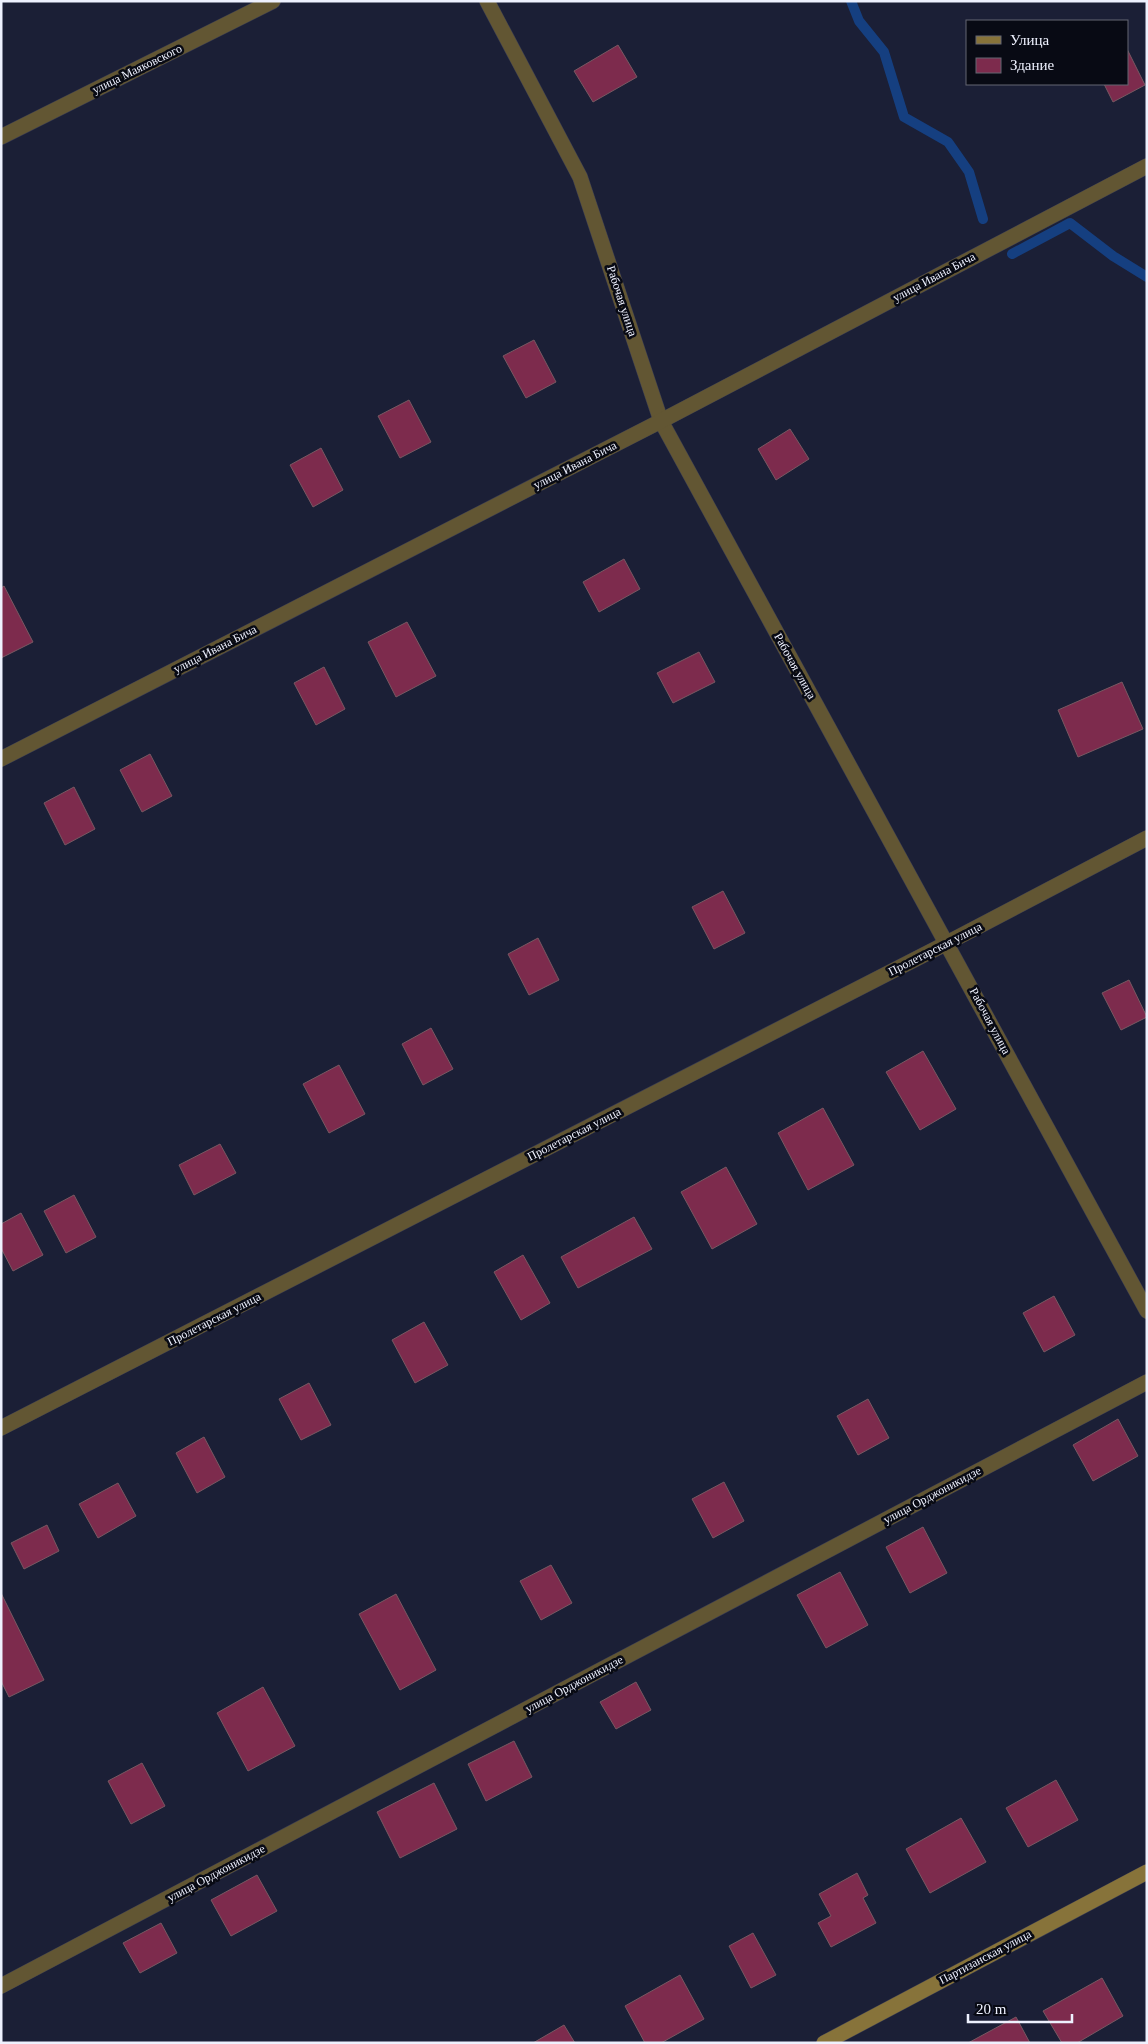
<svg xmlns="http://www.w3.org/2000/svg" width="1148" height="2044" font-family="'Times New Roman',serif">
  <rect width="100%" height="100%" fill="#1b1f36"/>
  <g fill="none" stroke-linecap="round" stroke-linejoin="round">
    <!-- stream -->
    <g stroke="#153f80" stroke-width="10">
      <polyline points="851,1 859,21 884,52 904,117 948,142 969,172 983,219"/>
      <polyline points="1012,254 1070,223 1113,256 1147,277"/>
    </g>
  </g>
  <!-- building -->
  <g fill="#7d2b4d" stroke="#785862">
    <polygon points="618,45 637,77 593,102 574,71"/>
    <polygon points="1127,49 1145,85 1113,102 1104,84 1127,84"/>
    <polygon points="534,340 556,382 526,398 503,356"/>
    <polygon points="409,400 431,442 400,458 378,416"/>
    <polygon points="790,429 809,459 776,480 758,449"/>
    <polygon points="321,448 343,490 313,507 290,465"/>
    <polygon points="624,559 640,589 599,612 583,582"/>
    <polygon points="4,586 33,642 1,658 1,588"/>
    <polygon points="407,622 436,676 396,697 368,642"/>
    <polygon points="699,652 715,682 673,703 657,673"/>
    <polygon points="324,667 345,709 316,725 294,683"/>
    <polygon points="1122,682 1143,729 1078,757 1058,710"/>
    <polygon points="150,754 172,796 142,812 120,770"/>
    <polygon points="74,787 95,829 65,845 44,803"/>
    <polygon points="723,891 745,933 714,949 692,907"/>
    <polygon points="538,938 559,980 529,995 508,954"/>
    <polygon points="1129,980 1147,1017 1121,1030 1102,993"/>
    <polygon points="431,1028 453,1069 423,1085 402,1044"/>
    <polygon points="923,1051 956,1109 920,1130 886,1072"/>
    <polygon points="339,1065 365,1114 329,1133 303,1084"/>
    <polygon points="823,1108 854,1165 808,1190 778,1133"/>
    <polygon points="220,1144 236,1173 194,1195 179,1165"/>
    <polygon points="726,1167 757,1224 712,1249 681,1192"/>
    <polygon points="74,1195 96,1237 66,1253 44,1211"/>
    <polygon points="21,1213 43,1255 13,1271 1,1248 1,1224"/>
    <polygon points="634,1217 652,1249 578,1288 561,1257"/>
    <polygon points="523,1255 550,1303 521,1320 494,1272"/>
    <polygon points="1054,1296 1075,1335 1044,1352 1023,1313"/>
    <polygon points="424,1322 448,1365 415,1383 392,1340"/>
    <polygon points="309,1383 331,1425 301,1440 279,1399"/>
    <polygon points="868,1399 889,1438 858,1455 837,1416"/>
    <polygon points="1118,1419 1138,1456 1093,1481 1073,1445"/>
    <polygon points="204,1437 225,1477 197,1493 176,1453"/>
    <polygon points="724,1482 744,1521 713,1538 692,1499"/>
    <polygon points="118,1483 136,1516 98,1538 79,1504"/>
    <polygon points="47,1525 59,1551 24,1569 11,1543"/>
    <polygon points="923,1527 947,1573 910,1593 886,1547"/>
    <polygon points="551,1565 572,1603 541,1620 520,1581"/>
    <polygon points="840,1572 868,1625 826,1648 797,1595"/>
    <polygon points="1,1593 44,1680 9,1697 1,1681"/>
    <polygon points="396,1594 436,1670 400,1690 359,1614"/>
    <polygon points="636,1682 651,1710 616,1729 600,1702"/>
    <polygon points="263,1687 295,1746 248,1771 217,1713"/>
    <polygon points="514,1741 532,1777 486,1801 468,1764"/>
    <polygon points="142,1763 165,1806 131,1824 108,1781"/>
    <polygon points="1056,1780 1078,1820 1028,1847 1006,1808"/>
    <polygon points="434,1783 457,1829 400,1858 377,1812"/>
    <polygon points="961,1818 986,1862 930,1893 906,1849"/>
    <polygon points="857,1873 868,1895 863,1898 876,1923 831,1947 818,1923 831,1916 819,1894"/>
    <polygon points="257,1875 277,1911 231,1936 211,1900"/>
    <polygon points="161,1923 177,1953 140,1973 123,1943"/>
    <polygon points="753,1933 776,1975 751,1988 729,1946"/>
    <polygon points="680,1975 704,2019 661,2043 645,2043 625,2006"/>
    <polygon points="1102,1978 1123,2016 1077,2043 1062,2043 1043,2011"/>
    <polygon points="1016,2017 1030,2043 968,2043"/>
    <polygon points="564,2025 575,2043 533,2043"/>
  </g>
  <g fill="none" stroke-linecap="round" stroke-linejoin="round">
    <defs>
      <g id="street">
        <polyline points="487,1 580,177 661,421 1147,1311"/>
        <polyline points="1,137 273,1"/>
        <polyline points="1,759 661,421 1147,166"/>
        <polyline points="1,1428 947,943 1147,838"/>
        <polyline points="1,1986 1147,1382"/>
      </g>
      <polyline id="secondary" points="824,2043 1147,1872"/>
    </defs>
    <!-- street casing -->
    <use href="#street" stroke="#393c52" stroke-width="16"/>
    <!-- secondary casing -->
    <use href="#secondary" stroke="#393c52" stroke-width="16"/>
    <!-- street -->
    <use href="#street" stroke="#625633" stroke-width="15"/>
    <!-- secondary -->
    <use href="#secondary" stroke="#87733a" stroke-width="15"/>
  </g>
  <g text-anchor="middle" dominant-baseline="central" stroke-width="5" stroke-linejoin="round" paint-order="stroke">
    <!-- street labels -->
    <g font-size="12" fill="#eef1fe" stroke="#080a14">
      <text transform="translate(137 69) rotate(-26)">улица Маяковского</text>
      <text transform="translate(934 277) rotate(-28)">улица Ивана Бича</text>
      <text transform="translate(622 301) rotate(72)">Рабочая улица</text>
      <text transform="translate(575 465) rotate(-27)">улица Ивана Бича</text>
      <text transform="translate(215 649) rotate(-27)">улица Ивана Бича</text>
      <text transform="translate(795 666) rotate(61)">Рабочая улица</text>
      <text transform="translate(935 949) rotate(-27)">Пролетарская улица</text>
      <text transform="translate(990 1021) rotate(62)">Рабочая улица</text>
      <text transform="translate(574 1134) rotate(-27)">Пролетарская улица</text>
      <text transform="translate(214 1319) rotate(-27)">Пролетарская улица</text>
      <text transform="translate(932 1495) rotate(-28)">улица Орджоникидзе</text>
      <text transform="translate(574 1684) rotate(-28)">улица Орджоникидзе</text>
      <text transform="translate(216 1873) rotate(-28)">улица Орджоникидзе</text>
      <text transform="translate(985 1957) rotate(-28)">Партизанская улица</text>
    </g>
  </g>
  <!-- border -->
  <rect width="1148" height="2044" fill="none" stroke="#eef1fe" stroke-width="5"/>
  <!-- legend -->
  <rect x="966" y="20" width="162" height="65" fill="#080a14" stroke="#646672"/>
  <rect x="976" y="36" width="25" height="8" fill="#87733a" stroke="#646672"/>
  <text x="1010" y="45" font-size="15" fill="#eef1fe">Улица</text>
  <rect x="976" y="58" width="25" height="15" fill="#7d2b4d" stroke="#646672"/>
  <text x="1010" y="70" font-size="15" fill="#eef1fe">Здание</text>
  <!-- scale -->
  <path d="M968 2014v8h104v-8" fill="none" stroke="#eef1fe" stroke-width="2.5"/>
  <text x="976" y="2014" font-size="15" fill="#eef1fe" stroke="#080a14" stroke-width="4" paint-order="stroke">20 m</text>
</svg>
